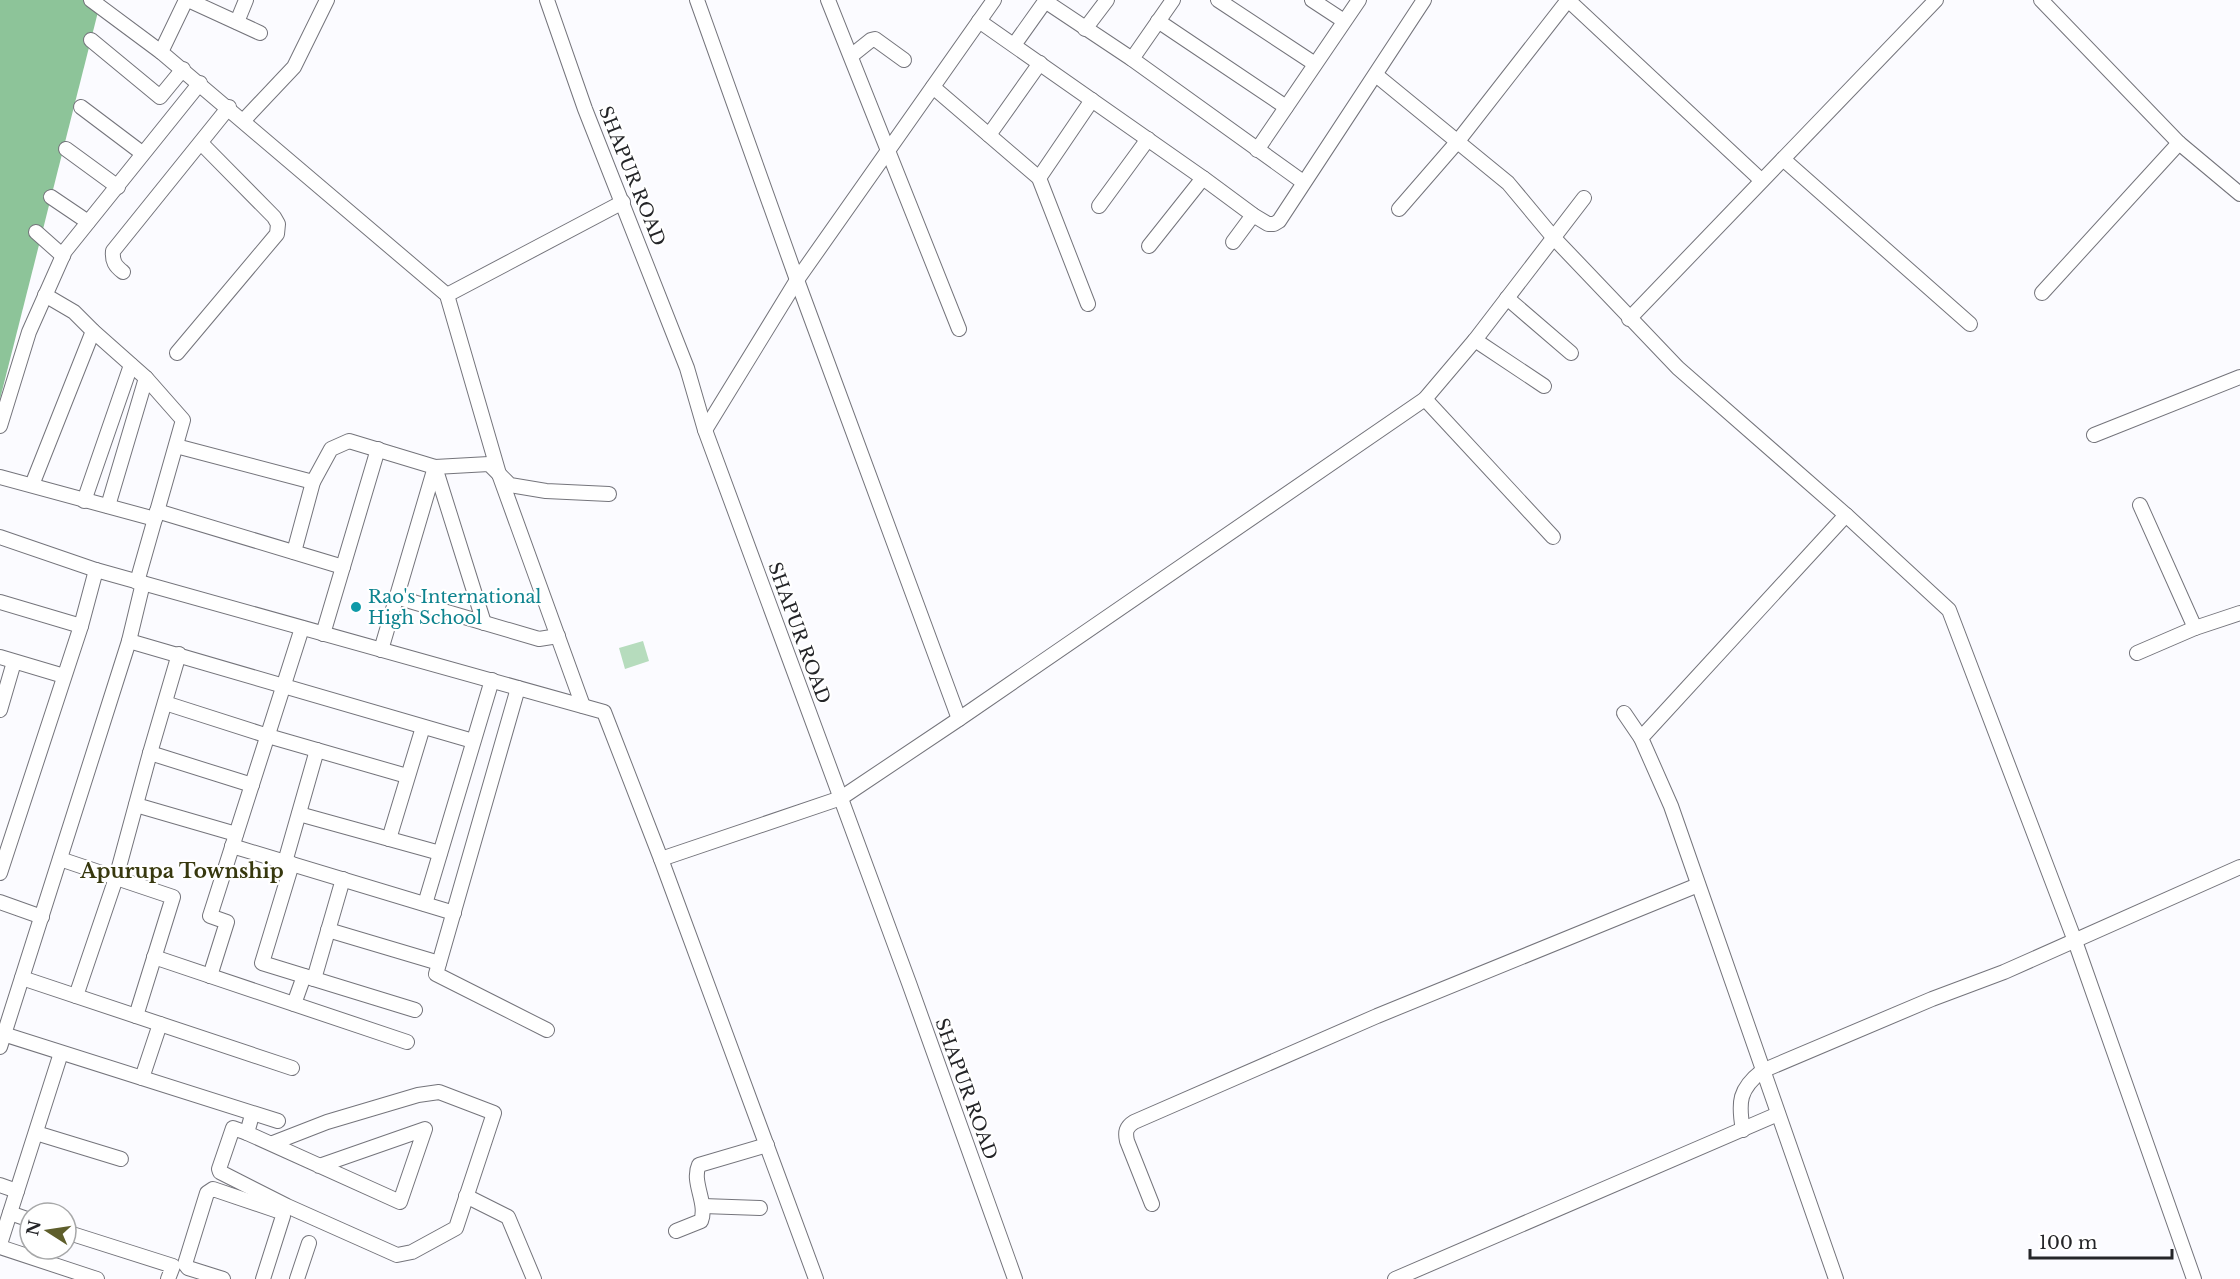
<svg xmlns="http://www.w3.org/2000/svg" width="2240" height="1279" font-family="'Libre Baskerville',serif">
  <rect width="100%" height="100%" fill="#fbfbff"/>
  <!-- green -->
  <polygon fill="#b6dcbd" points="643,641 649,661 625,669 619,648"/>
  <!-- forest -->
  <polygon fill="#8dc499" points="0,0 101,0 0,399"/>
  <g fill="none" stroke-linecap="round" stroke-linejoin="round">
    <defs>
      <g id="minor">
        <polyline points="91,0 161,52"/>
        <polyline points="186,0 161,52 447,295 499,474 583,706"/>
        <polyline points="188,0 260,33"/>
        <polyline points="547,0 585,109 687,368 705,430 909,983 1015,1279"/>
        <polyline points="697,0 797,280 959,719"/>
        <polyline points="828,0 959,329"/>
        <polyline points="1218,0 1315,64"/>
        <polyline points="1312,0 1344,21"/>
        <polyline points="1568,0 1761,180"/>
        <polyline points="2041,0 2179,143 2240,194"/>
        <polyline points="1045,1 1132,59 1303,182"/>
        <polyline points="979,21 1203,178 1253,215 1268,224 1274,224 1279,221 1424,0"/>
        <polyline points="1158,21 1286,107"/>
        <polyline points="237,22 246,0"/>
        <polyline points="1085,29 1107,0"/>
        <polyline points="91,40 160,97 183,69"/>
        <polyline points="1014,45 1046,0"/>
        <polyline points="851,56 871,40 875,39 904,60"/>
        <polyline points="1132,59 1173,0"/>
        <polyline points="1376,75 1508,183 1553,237 1678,368 1846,515 1949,610 2075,941 2194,1279"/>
        <polyline points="933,87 1039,178 1088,304"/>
        <polyline points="81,107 142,153"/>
        <polyline points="244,120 294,67 327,0"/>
        <polyline points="989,135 1040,63"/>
        <polyline points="66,149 118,187"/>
        <polyline points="1257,150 1359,0"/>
        <polyline points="1783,159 1970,324"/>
        <polyline points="1039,178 1092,100"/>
        <polyline points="51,197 88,222"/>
        <polyline points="1099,206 1148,139"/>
        <polyline points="1399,209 1458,141 1568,0"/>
        <polyline points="36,232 63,256"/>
        <polyline points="1233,242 1253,215"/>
        <polyline points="1149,246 1203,178"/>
        <path d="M 123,272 C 115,266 112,261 113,251 L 229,107"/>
        <polyline points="2042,293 2179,143"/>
        <polyline points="45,295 74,312 93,331 146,378 183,420 137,582"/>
        <polyline points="447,295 623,202"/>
        <polyline points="1507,298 1571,353"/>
        <polyline points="1629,319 1936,0"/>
        <polyline points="1475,340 1544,386"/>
        <polyline points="177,353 277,234 278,224 274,217 201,143"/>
        <polyline points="1425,399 1553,537"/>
        <polyline points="0,426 29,332 65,251 200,83"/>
        <polyline points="705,430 797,280 994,0"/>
        <polyline points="2094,435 2240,377"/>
        <polyline points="176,446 313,482"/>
        <polyline points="435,467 484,623"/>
        <polyline points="0,477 155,519"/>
        <polyline points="32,485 93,331"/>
        <polyline points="84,501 131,365"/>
        <polyline points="2140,505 2195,628"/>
        <polyline points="108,506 146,378"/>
        <polyline points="157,511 343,567"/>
        <polyline points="0,537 96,570 604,712 661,859 816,1279"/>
        <polyline points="294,552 313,482 331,449 349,441 435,467 489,464 510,485 546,491 609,494"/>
        <polyline points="396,597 539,639 558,636"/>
        <polyline points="0,602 81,626"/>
        <polyline points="323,634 378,449"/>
        <polyline points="129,641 473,741"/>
        <polyline points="381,650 435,467"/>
        <polyline points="2137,653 2195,628 2240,613"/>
        <polyline points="0,657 64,676"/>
        <polyline points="518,688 436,974 547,1030"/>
        <polyline points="165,703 268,736 407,776"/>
        <polyline points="0,710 14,662"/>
        <polyline points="1624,713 1641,738"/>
        <polyline points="150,753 252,785"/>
        <polyline points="136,805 236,834"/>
        <polyline points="299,814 440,853"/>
        <polyline points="389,839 423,727"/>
        <polyline points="232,846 454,913"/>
        <polyline points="60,859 173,897 136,1016"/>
        <polyline points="661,859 841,798 959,719 1425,399 1475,340 1584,198"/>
        <polyline points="285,862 317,750"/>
        <polyline points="292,864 262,963 415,1010"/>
        <polyline points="0,873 81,626 96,570"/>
        <polyline points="0,902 42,917"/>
        <polyline points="425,904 492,680"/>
        <polyline points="328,930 439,963"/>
        <polyline points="154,957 407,1042"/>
        <polyline points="210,976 227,922 210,916 302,628"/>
        <polyline points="22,978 292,1068"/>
        <polyline points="314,979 343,879"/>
        <polyline points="76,996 116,878 150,753 179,654"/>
        <polyline points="294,1004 304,976"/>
        <polyline points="0,1033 278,1121"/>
        <polyline points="0,1047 129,641 143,583"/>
        <polyline points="142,1078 160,1024"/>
        <polyline points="252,1115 247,1133 400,1202 425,1129 319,1166"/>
        <path d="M 1743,1130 C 1738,1102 1739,1089 1762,1071 L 1932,999 L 2004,972 L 2240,867"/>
        <polyline points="36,1133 121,1159"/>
        <polyline points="247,1133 233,1128 219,1169 220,1172 287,1206 397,1255 412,1252 456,1228 494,1113 439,1092 418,1095 327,1122 273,1143"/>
        <polyline points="0,1185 17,1191"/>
        <polyline points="466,1196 508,1217 534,1279"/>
        <path d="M 1152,1204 L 1127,1141 C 1125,1132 1126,1127 1134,1122 L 1377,1016 L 1698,885"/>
        <polyline points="703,1206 760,1208"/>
        <polyline points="10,1213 30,1220"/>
        <path d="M 676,1231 L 701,1221 C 708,1203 691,1182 699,1165 L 767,1145"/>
        <polyline points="66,1232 173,1266 168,1279"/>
        <polyline points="0,1244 61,1053"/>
        <polyline points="0,1247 97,1279"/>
        <polyline points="223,1279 188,1268 185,1264 207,1193 213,1189 281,1212 283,1216 263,1279"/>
        <polyline points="297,1279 309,1243"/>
        <polyline points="1395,1279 1778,1114"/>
        <polyline points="1836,1279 1671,806 1641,738 1846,515"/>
      </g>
    </defs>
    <!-- minor casing -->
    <use href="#minor" stroke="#74747b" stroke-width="16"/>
    <!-- minor -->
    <use href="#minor" stroke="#fff" stroke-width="14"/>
  </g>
  <!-- markers -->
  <circle fill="#0f9aa8" stroke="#fff" stroke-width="2" cx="356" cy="607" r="6"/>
  <g text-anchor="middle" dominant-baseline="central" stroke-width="4.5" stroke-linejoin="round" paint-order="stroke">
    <!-- street labels -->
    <g font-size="18" fill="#242528" stroke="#fff">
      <text transform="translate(632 176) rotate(68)">SHAPUR ROAD</text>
      <text transform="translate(799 633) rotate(70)">SHAPUR ROAD</text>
      <text transform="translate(966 1089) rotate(70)">SHAPUR ROAD</text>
    </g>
    <!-- culture labels -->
    <g font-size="18" fill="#0d838f" stroke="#fff" text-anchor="start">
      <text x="368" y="597">Rao's International<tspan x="368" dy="21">High School</tspan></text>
    </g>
    <!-- neighbourhood labels -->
    <g font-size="20" font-weight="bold" fill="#37380e" stroke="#fff">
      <text x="182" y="871">Apurupa Township</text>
    </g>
  </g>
  <!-- north arrow -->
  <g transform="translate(48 1231) rotate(282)"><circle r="28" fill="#ffffff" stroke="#a7a8a9" stroke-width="1.5"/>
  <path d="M0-4.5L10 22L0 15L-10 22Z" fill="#5e5e2b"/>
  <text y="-9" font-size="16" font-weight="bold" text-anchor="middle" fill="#242528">N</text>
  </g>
  <!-- scale -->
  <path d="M2030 1249v9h142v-9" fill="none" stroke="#242528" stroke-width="3"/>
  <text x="2039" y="1249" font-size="18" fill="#242528" stroke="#ffffff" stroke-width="4.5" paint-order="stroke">100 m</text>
</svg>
